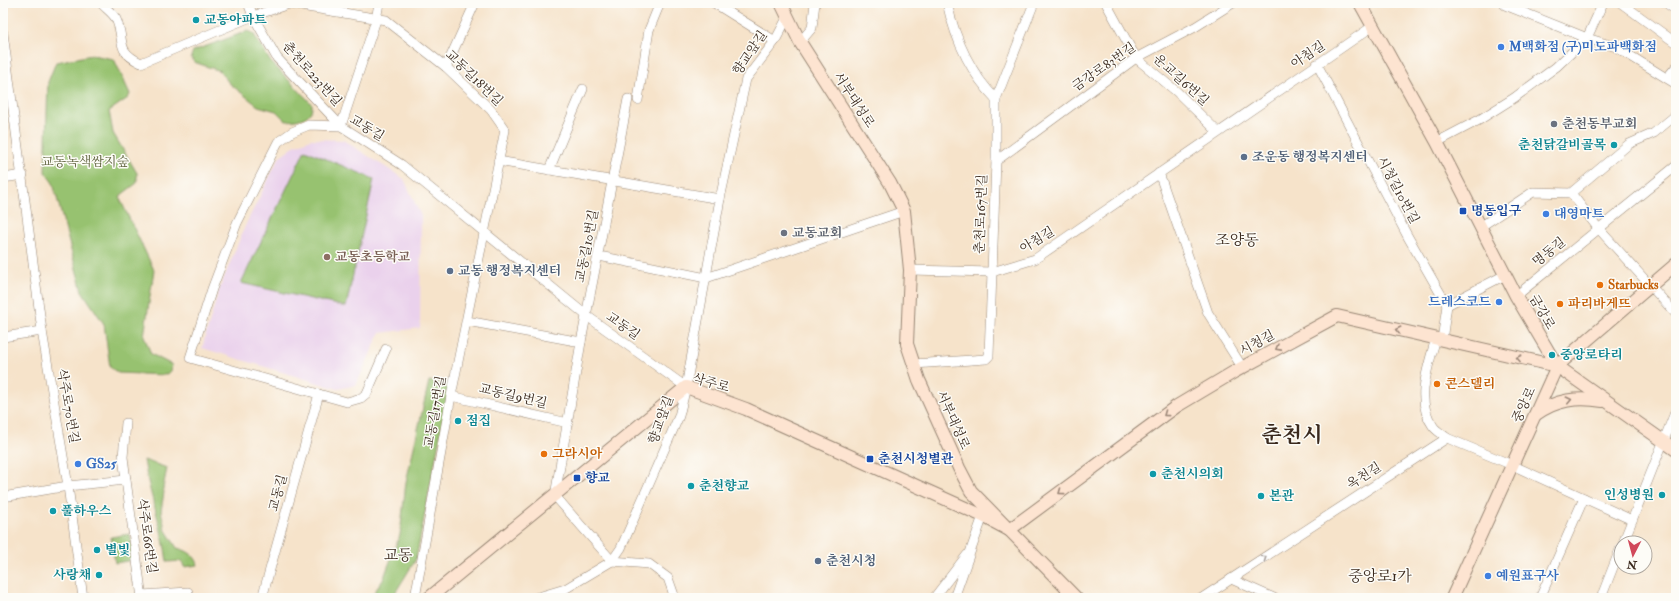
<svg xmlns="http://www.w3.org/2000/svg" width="1679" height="601" font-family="'IM FELL Double Pica','Noto Serif KR',serif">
  <rect width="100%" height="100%" fill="#fdfcf7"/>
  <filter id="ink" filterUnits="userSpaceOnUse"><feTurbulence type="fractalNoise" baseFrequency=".025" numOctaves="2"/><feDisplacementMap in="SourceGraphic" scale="8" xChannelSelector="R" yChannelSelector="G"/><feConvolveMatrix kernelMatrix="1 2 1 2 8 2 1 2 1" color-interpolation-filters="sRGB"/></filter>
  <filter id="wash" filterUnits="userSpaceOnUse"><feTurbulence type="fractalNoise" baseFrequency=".012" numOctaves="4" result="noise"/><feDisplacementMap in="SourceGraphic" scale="16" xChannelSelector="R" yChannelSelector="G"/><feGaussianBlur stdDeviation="0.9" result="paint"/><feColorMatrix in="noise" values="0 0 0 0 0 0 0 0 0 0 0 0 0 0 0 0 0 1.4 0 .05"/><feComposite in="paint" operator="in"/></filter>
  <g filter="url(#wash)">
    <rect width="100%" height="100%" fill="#f6e3ca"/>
    <!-- built -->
    <polygon fill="#ead1ec" points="311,139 343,140 404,179 421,216 420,328 380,333 356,385 338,389 202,348 219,290 246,224 280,156 294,146"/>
    <!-- green -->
    <g fill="#97c26f" stroke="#697646">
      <path d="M 248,31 L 253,33 L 270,61 L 312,104 C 313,119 298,120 286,121 L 276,111 L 258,106 L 229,83 L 220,71 L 194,62 L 191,57 L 193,51 Z"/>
      <polygon points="92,55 114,59 130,94 128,98 109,111 113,133 137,173 137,183 121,195 120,199 154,270 144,336 151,354 172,365 171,371 165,375 118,373 110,367 104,324 82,291 53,183 45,172 48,82 56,62"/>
      <polygon points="305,150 374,179 346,307 241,283"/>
      <polygon points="429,381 450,385 416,559 392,598 370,598 383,580 400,535 406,482"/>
      <path d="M 144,460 L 167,468 L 163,488 L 164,492 L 161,511 L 165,529 L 177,548 C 186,550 196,555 198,565 L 184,567 L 182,561 L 167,562 C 163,528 149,495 144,460 Z"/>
      <polygon points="130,534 134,560 115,563 111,537"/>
    </g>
  </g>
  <g filter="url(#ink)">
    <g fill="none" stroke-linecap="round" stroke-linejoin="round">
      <defs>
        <g id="street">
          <path d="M 101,3 C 105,8 113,13 116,19 C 126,41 114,50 141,63 L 253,16 L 289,4 L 386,20 L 446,67 L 491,110 L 505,130 L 451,396 L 415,598"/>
          <polyline points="248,3 253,16 277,58 341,126 376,20 379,3"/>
          <polyline points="714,3 775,41"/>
          <path d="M 947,3 C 955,38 970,73 996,99"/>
          <polyline points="1106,3 1136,58 1177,92 1218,132"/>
          <polyline points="1503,3 1505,5 1587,38 1616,47 1676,84"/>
          <polyline points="1621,3 1676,43"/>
          <polyline points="1666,3 1676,10"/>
          <polyline points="3,33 42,331 68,486 83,598"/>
          <polyline points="800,42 812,28 815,3"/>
          <polyline points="1317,64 1408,237 1447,305 1442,340"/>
          <polyline points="446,67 475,3"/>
          <polyline points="1667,78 1676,67"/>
          <polyline points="628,99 581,342 555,496 612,561 649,564 668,578 675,598"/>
          <polyline points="638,100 649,30 660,3"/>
          <polyline points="1437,142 1479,120 1514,98 1556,67 1587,38 1603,3"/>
          <polyline points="498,161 720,199"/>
          <polyline points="996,161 1136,58 1195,27 1233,3"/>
          <polyline points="549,170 583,89"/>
          <polyline points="1159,173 1208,313 1242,367"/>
          <polyline points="3,178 23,175"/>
          <polyline points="1571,193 1598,228 1676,314"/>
          <polyline points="1480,227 1533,192 1571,193 1629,144 1654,133 1676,115"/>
          <polyline points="599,256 706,278 904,211"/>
          <polyline points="910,270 992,272 1035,259 1373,26"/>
          <polyline points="1516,296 1676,166"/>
          <polyline points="1447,305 1505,275"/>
          <polyline points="467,321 581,342"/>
          <polyline points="3,337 42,331"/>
          <polyline points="386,349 367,393 361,398 347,402 190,358 212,289 237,223 278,142 292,132 309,125 341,126 402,165 587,316 686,387"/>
          <polyline points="914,364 986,359 989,356 996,161 996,99 1034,3"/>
          <polyline points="451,396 568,423"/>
          <polyline points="1447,438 1512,465 1632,520"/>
          <polyline points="126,480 123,457 126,423"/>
          <polyline points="3,497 68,486 126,480 142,598"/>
          <polyline points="1623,543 1676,410"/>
          <polyline points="1231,579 1274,598"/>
          <polyline points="142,595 188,592"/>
          <polyline points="262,598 319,394"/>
          <polyline points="535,598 565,589 612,561 621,548 679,416 686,387 720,199 746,79 775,41 788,16"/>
          <polyline points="934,598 967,555"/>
          <polyline points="954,598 983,516"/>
          <path d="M 1202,598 L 1447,438 C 1443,434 1436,431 1433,426 C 1414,400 1429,365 1436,338"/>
          <polyline points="1540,598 1584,498"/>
          <polyline points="1601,598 1621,547"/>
        </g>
        <g id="secondary">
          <polyline points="781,3 800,42 890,183 904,211 910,270 907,344 919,380 959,468 971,491 1076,598"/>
          <polyline points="1360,3 1437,142 1516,296 1557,366 1676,450"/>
          <path d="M 1535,415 C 1556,399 1578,397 1603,401"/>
          <polyline points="429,598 686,387 746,409 983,516 1009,530 1177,406 1234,372 1337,316 1557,366"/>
          <polyline points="1452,598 1557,366 1676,264"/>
        </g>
      </defs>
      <!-- street casing -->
      <use href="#street" stroke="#988674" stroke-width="10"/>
      <!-- secondary casing -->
      <use href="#secondary" stroke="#988674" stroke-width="14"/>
      <!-- street -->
      <use href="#street" stroke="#fff" stroke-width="9"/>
      <!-- secondary -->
      <use href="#secondary" stroke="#fde4d1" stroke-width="12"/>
    </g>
    <!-- one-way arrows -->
    <defs><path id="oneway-chevron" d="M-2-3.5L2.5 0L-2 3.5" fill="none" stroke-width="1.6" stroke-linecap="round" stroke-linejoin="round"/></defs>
    <g stroke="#9c8778">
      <use href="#oneway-chevron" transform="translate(1398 330) rotate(-167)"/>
      <use href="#oneway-chevron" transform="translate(1278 348) rotate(151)"/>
      <use href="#oneway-chevron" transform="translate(1519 358) rotate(-167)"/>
      <use href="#oneway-chevron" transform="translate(1569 400) rotate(-13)"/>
      <use href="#oneway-chevron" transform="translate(1166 414) rotate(144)"/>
      <use href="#oneway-chevron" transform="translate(1061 492) rotate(144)"/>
    </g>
    <use stroke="#a79f9a" href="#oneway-chevron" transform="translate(1264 558) rotate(-34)"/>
  </g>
  <!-- markers -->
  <g fill="#0f9aa8" stroke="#fdfcf7" stroke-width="1.5">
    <circle cx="196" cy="20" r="4"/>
    <circle cx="1614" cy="145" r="4"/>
    <circle cx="1552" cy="355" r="4"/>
    <circle cx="458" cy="421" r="4"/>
    <circle cx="1153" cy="474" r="4"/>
    <circle cx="691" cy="486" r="4"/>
    <circle cx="1662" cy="495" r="4"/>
    <circle cx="1261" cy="496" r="4"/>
    <circle cx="53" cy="511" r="4"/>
    <circle cx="97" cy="550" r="4"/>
    <circle cx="99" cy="575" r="4"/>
  </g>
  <g fill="#3f7fe0" stroke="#fdfcf7" stroke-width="1.5">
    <circle cx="1501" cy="47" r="4"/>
    <circle cx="1546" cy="214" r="4"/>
    <circle cx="1499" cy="302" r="4"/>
    <circle cx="78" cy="464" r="4"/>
    <circle cx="1488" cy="576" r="4"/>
  </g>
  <g fill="#6b7280" stroke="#fdfcf7" stroke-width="1.5">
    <circle cx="1554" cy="124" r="4"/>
    <circle cx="784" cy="233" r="4"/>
  </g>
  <g fill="#5c6f8a" stroke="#fdfcf7" stroke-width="1.5">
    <circle cx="1244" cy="157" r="4"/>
    <circle cx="450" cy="271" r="4"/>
    <circle cx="818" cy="561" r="4"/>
  </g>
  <g fill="#1a4fb4" stroke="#fdfcf7" stroke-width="1.5">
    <rect x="1459" y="207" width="8" height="8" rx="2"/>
    <rect x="866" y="455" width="8" height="8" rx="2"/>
    <rect x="573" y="474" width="8" height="8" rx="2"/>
  </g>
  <circle fill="#8d6e63" stroke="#fdfcf7" stroke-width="1.5" cx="327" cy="257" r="4"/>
  <g fill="#e8710a" stroke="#fdfcf7" stroke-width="1.5">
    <circle cx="1600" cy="285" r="4"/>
    <circle cx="1560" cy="304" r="4"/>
    <circle cx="1437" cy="384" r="4"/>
    <circle cx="544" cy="454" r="4"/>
  </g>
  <g text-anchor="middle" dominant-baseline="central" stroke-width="3" stroke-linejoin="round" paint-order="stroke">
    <!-- culture labels -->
    <g font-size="13" font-weight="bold" fill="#0d838f" stroke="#fdfcf7" text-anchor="start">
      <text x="204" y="20">교동아파트</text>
      <text x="1606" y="145" text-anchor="end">춘천닭갈비골목</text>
      <text x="1560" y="355">중앙로타리</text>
      <text x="466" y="421">점집</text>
      <text x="1161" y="474">춘천시의회</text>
      <text x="699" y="486">춘천향교</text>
      <text x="1654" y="495" text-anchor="end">인성병원</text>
      <text x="1269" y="496">본관</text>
      <text x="61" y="511">풀하우스</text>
      <text x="105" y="550">별빛</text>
      <text x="91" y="575" text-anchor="end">사랑채</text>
    </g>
    <!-- shop labels -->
    <g font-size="13" font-weight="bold" fill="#366cbe" stroke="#fdfcf7" text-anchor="start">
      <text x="1509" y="47">M백화점 (구)미도파백화점</text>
      <text x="1554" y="214">대영마트</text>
      <text x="1491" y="302" text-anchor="end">드레스코드</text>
      <text x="86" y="464">GS25</text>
      <text x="1496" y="576">예원표구사</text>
    </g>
    <!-- street labels -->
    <g font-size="13" fill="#3b2a1e" stroke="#fdfcf7">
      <text transform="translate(750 53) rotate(-56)">향교앞길</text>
      <text transform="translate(1308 55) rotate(-34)">아침길</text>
      <text transform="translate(1104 67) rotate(-35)">금강로83번길</text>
      <text transform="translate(312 74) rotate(48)">춘천로223번길</text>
      <text transform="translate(474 78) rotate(44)">교동길18번길</text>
      <text transform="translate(1181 80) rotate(42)">운교길6번길</text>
      <text transform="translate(854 100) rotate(57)">서부대성로</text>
      <text transform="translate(367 128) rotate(31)">교동길</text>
      <text transform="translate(1398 190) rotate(62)">시청길10번길</text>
      <text transform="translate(981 214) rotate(-88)">춘천로167번길</text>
      <text transform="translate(1037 240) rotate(-31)">아침길</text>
      <text transform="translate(587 246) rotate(-79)">교동길10번길</text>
      <text transform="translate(1549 252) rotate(-39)">명동길</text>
      <text transform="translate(1542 312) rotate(60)">금강로</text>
      <text transform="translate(623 326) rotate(35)">교동길</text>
      <text transform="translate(1257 343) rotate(-29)">시청길</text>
      <text transform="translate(711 383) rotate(16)">삭주로</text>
      <text transform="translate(513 396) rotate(13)">교동길9번길</text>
      <text transform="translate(1524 405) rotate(-65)">중앙로</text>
      <text transform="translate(68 406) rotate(80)">삭주로70번길</text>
      <text transform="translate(435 412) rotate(-80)">교동길17번길</text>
      <text transform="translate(661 420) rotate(-70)">향교앞길</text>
      <text transform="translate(953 420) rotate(66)">서부대성로</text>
      <text transform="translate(1364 476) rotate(-33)">옥천길</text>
      <text transform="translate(278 493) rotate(-75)">교동길</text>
      <text transform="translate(147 536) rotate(82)">삭주로66번길</text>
    </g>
    <!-- worship labels -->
    <g font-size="13" font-weight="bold" fill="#5b616d" stroke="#fdfcf7" text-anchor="start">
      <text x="1562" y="124">춘천동부교회</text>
      <text x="792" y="233">교동교회</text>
    </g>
    <!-- service labels -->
    <g font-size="13" font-weight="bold" fill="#4e5e75" stroke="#fdfcf7" text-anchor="start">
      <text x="1252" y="157">조운동 행정복지센터</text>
      <text x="458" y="271">교동 행정복지센터</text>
      <text x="826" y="561">춘천시청</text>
    </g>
    <!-- park labels -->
    <g font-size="13" fill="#5b5f3a" stroke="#fdfcf7">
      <text x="85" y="162">교동녹색쌈지숲</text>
    </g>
    <!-- transit labels -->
    <g font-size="13" font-weight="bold" fill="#164399" stroke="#fdfcf7" text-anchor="start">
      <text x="1471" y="211">명동입구</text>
      <text x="878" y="459">춘천시청별관</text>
      <text x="585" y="478">향교</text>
    </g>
    <!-- education labels -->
    <g font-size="13" font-weight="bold" fill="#785e54" stroke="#fdfcf7" text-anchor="start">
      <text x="335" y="257">교동초등학교</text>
    </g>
    <!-- food labels -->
    <g font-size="13" font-weight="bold" fill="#c56008" stroke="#fdfcf7" text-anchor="start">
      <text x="1608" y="285">Starbucks</text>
      <text x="1568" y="304">파리바게뜨</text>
      <text x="1445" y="384">콘스델리</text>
      <text x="552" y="454">그라시아</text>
    </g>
    <!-- quarter labels -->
    <g font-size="15" fill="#3b2a1e" stroke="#fdfcf7">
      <text x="1237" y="240">조양동</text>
      <text x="398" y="555">교동</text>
      <text x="1380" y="576">중앙로1가</text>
    </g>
    <!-- town labels -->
    <g font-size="21" font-weight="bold" fill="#3b2a1e" stroke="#fdfcf7">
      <text x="1292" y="435">춘천시</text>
    </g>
  </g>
  <!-- margin -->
  <rect width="1679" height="601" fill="none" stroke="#fdfcf7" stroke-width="16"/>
  <!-- north arrow -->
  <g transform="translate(1633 555) rotate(186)"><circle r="19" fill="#fdfcf7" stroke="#afa8a0"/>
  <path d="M0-3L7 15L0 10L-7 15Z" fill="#d1495b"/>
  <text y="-6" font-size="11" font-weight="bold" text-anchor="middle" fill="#3b2a1e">N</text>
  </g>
</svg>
